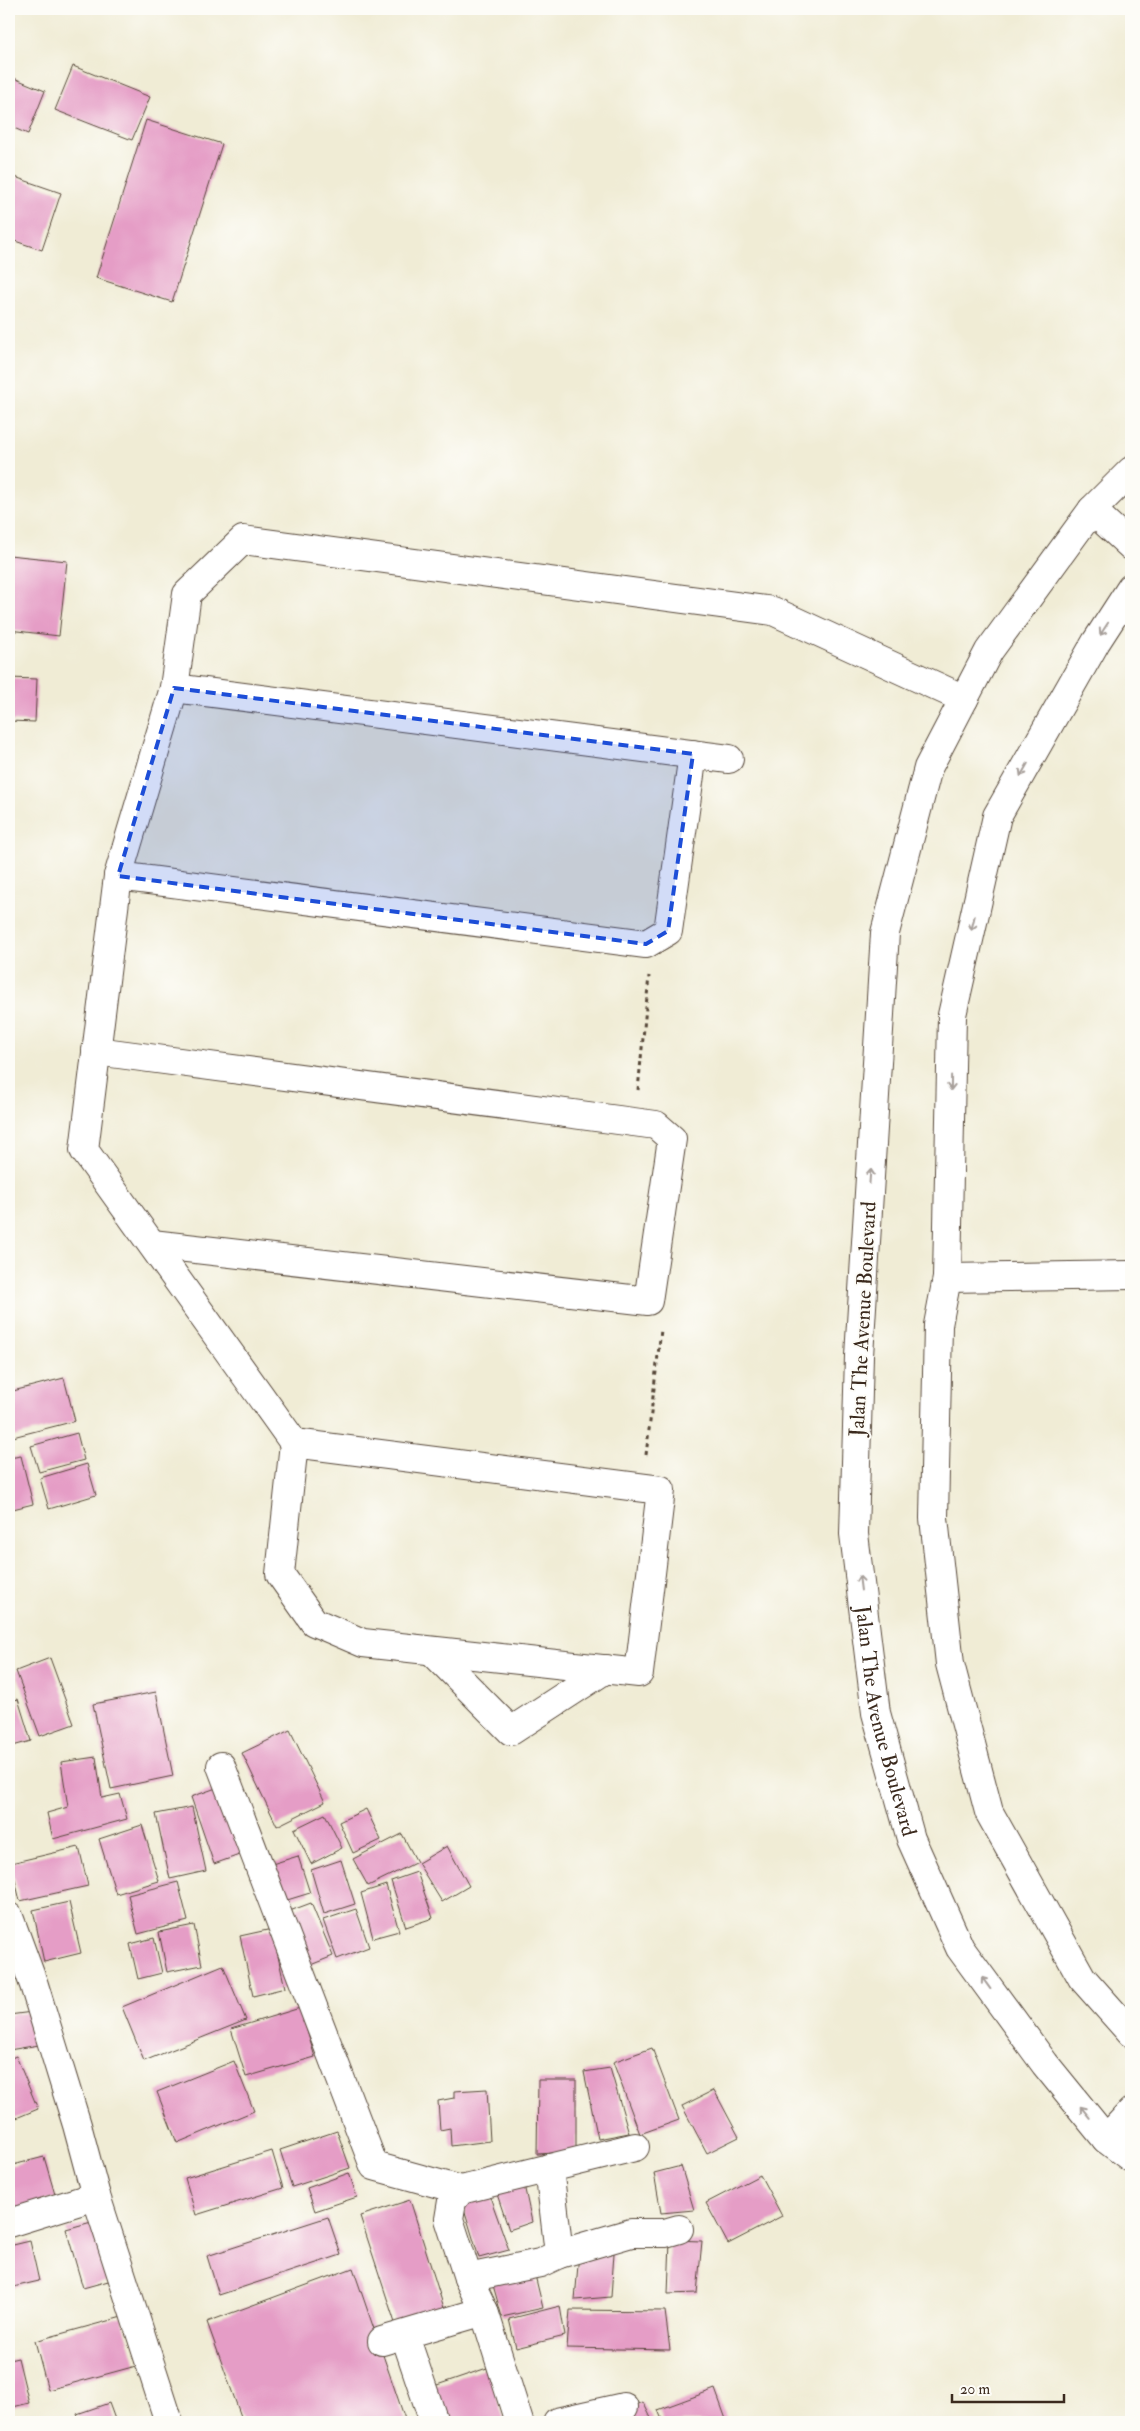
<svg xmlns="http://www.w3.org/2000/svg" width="1140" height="2431" font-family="'IM FELL Double Pica',serif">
  <rect width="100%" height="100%" fill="#fdfcf7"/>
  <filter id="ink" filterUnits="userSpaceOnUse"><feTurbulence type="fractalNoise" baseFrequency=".02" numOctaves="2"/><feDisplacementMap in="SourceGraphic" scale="10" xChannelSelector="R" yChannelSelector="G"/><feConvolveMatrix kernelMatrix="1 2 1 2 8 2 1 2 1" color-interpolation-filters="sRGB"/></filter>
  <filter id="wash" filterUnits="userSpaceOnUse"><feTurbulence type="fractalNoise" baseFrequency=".0096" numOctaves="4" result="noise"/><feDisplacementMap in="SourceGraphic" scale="20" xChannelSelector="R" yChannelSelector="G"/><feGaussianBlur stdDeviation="1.12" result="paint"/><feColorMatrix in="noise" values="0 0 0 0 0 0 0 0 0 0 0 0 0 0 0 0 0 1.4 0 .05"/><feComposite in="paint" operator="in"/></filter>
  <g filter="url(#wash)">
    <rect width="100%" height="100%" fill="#f0ecd5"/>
    <g id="blocks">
      <!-- building -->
      <g fill="#e59dc6">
        <polygon points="73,66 150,97 132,140 55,110"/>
        <polygon points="9,76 45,91 28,134 9,126"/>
        <polygon points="146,120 222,144 172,302 96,278"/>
        <polygon points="9,175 61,193 42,250 9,239"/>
        <polygon points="9,555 67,561 59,636 9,630"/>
        <polygon points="9,678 37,679 35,722 9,721"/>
        <polygon points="64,1378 75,1421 9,1438 9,1392"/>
        <polygon points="77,1433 84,1460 39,1472 31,1446"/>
        <polygon points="21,1456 33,1504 9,1510 9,1458"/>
        <polygon points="87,1464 96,1495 49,1509 40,1478"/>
        <polygon points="50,1658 74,1724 40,1736 16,1671"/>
        <polygon points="156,1692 173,1776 111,1789 93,1704"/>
        <polygon points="18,1699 31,1741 9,1747 9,1702"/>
        <polygon points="290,1730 325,1802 277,1826 242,1753"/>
        <polygon points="96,1757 102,1798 120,1794 127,1819 53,1839 47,1813 68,1807 61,1762"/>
        <polygon points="219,1787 242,1854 214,1864 191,1797"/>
        <polygon points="192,1807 206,1871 170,1879 156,1814"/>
        <polygon points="366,1809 381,1840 353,1853 339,1822"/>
        <polygon points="325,1814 342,1848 311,1864 294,1829"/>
        <polygon points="142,1825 159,1881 116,1894 99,1839"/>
        <polygon points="402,1834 417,1862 368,1886 353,1859"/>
        <polygon points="447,1846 469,1886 442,1902 418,1863"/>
        <polygon points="79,1847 88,1886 20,1901 11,1863"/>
        <polygon points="298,1856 310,1893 284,1901 272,1864"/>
        <polygon points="341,1860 355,1904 324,1914 311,1870"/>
        <polygon points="417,1872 433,1918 406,1927 391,1881"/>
        <polygon points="178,1882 188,1921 138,1934 128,1895"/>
        <polygon points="386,1885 399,1931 373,1938 361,1893"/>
        <polygon points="69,1902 81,1953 44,1962 33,1910"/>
        <polygon points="311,1903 333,1956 308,1966 287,1912"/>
        <polygon points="356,1909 369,1947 337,1959 323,1920"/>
        <polygon points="194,1925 202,1965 167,1972 159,1932"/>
        <polygon points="272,1929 285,1988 253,1996 240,1936"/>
        <polygon points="154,1938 162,1973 138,1979 130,1944"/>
        <polygon points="223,1965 246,2020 144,2061 122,2007"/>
        <polygon points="300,2008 315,2057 246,2077 231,2029"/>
        <polygon points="40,2011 45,2044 9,2050 9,2015"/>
        <polygon points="652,2048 679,2120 640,2134 613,2062"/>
        <polygon points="16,2056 38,2109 9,2121 9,2059"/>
        <polygon points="234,2061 254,2111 177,2143 157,2092"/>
        <polygon points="610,2068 629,2133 598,2139 584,2072"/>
        <polygon points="538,2080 576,2080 576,2152 537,2154"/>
        <polygon points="487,2089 490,2141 451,2146 450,2128 440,2130 438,2101 454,2098 454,2091"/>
        <polygon points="714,2090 739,2137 707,2153 682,2106"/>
        <polygon points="337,2131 350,2168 292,2187 280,2150"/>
        <polygon points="272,2151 283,2188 196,2215 185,2178"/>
        <polygon points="44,2157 56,2198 9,2211 9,2166"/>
        <polygon points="681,2166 694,2210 661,2213 654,2173"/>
        <polygon points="349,2173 357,2197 315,2211 307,2188"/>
        <polygon points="760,2175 782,2216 728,2244 706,2203"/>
        <polygon points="524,2185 532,2222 509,2230 496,2191"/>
        <polygon points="489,2194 509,2250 479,2258 462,2202"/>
        <polygon points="410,2200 445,2311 396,2326 360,2216"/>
        <polygon points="328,2217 341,2255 219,2295 207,2256"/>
        <polygon points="95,2221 112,2280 83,2288 66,2229"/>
        <polygon points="670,2240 702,2241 697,2293 668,2294"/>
        <polygon points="30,2241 39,2281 9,2288 9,2246"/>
        <polygon points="579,2253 614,2253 611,2297 575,2300"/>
        <polygon points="533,2267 543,2308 502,2317 491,2278"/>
        <polygon points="353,2268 406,2422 243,2422 207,2322"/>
        <polygon points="560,2306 565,2336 516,2348 509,2319"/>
        <polygon points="570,2310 665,2311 670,2350 567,2348"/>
        <polygon points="122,2317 136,2366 48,2390 35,2341"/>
        <polygon points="18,2358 29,2403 9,2408 9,2360"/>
        <polygon points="487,2368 505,2422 442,2422 431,2387"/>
        <polygon points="715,2389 727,2422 663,2422 658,2410"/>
        <polygon points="643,2402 653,2422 621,2422 617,2414"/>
        <polygon points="109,2403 116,2422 80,2422 77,2414"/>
      </g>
    </g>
  </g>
  <g filter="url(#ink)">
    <use href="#blocks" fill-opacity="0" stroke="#564739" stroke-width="1"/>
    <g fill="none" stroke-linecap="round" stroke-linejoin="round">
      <defs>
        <g id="minor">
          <path id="s1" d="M 1131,471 L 1092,510 L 989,651 L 928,768 L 885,933 L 859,1356 L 854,1534 L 876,1713 L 911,1839 L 960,1948 L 1045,2064 L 1106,2139 L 1131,2158"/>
          <polyline points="1092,510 1131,546"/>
          <polyline points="1131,588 1096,642 997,816 952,1015 947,1278 938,1325 934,1518 950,1664 989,1812 1082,1978 1131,2033"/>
          <polyline points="174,688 729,759"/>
          <polyline points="118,876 646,944 668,931 693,754"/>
          <polyline points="96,1051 656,1125 672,1139 648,1301 152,1244"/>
          <polyline points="947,1278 1131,1275"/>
          <polyline points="294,1443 661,1490 639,1673 363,1643 314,1622 280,1574 294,1443 84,1150 118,876 174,688 187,594 243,540 773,611 964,699"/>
          <polyline points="432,1651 511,1731 606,1669"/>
          <polyline points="221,1766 374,2166 461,2190"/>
          <polyline points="9,1917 34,1985 77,2125 96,2196 169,2422"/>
          <polyline points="1106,2139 1131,2112"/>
          <polyline points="549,2168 559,2254 631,2233 665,2233 679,2229"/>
          <polyline points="9,2223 96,2196"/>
          <polyline points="468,2278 540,2263 559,2254"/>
          <polyline points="405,2336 434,2422"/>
          <polyline points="382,2341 484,2311"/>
          <polyline points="519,2422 484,2311 468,2278 449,2219 452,2201 461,2190 635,2147"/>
          <polyline points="557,2422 624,2407"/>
        </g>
      </defs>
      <!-- minor casing -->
      <use href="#minor" stroke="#564739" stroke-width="30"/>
      <!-- path -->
      <g stroke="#564739" stroke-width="3" stroke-dasharray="4 4" stroke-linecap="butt">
        <polyline points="638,1090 649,976"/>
        <polyline points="646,1455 661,1330"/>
      </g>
      <!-- minor -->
      <use href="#minor" stroke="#fff" stroke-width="28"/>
    </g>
    <!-- one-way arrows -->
    <defs><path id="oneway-shaft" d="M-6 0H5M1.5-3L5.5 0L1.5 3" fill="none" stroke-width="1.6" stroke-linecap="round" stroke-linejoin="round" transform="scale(1.25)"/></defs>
    <g stroke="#a79f9a">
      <use href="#oneway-shaft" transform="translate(1104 629) rotate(123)"/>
      <use href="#oneway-shaft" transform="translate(1024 770) rotate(120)"/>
      <use href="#oneway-shaft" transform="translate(973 923) rotate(103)"/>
      <use href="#oneway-shaft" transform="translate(951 1083) rotate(91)"/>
      <use href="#oneway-shaft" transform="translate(870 1176) rotate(-86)"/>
      <use href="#oneway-shaft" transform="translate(860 1583) rotate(-97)"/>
      <use href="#oneway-shaft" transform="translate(986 1983) rotate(-126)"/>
      <use href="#oneway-shaft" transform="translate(1085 2112) rotate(-129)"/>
    </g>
  </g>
  <!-- marked area -->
  <path fill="#1d4ed8" fill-opacity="0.2" stroke="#1d4ed8" stroke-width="4" stroke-dasharray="10 6" stroke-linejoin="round" d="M 174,688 L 693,754 L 668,931 L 646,944 L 118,876 Z"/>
  <g text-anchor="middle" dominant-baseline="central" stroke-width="4" stroke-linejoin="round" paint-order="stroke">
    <!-- street labels -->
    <g font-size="21" fill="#3b2a1e" stroke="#fdfcf7">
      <text transform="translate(863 1319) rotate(-87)">Jalan The Avenue Boulevard</text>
      <text stroke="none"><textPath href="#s1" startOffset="1324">Jalan The Avenue Boulevard</textPath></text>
    </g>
  </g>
  <!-- margin -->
  <rect width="1140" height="2431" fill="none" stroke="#fdfcf7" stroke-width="30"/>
  <!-- scale -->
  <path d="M952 2394v8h112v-8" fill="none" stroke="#3b2a1e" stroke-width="2.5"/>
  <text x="960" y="2394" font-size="15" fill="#3b2a1e" stroke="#fdfcf7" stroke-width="4" paint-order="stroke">20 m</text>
</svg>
